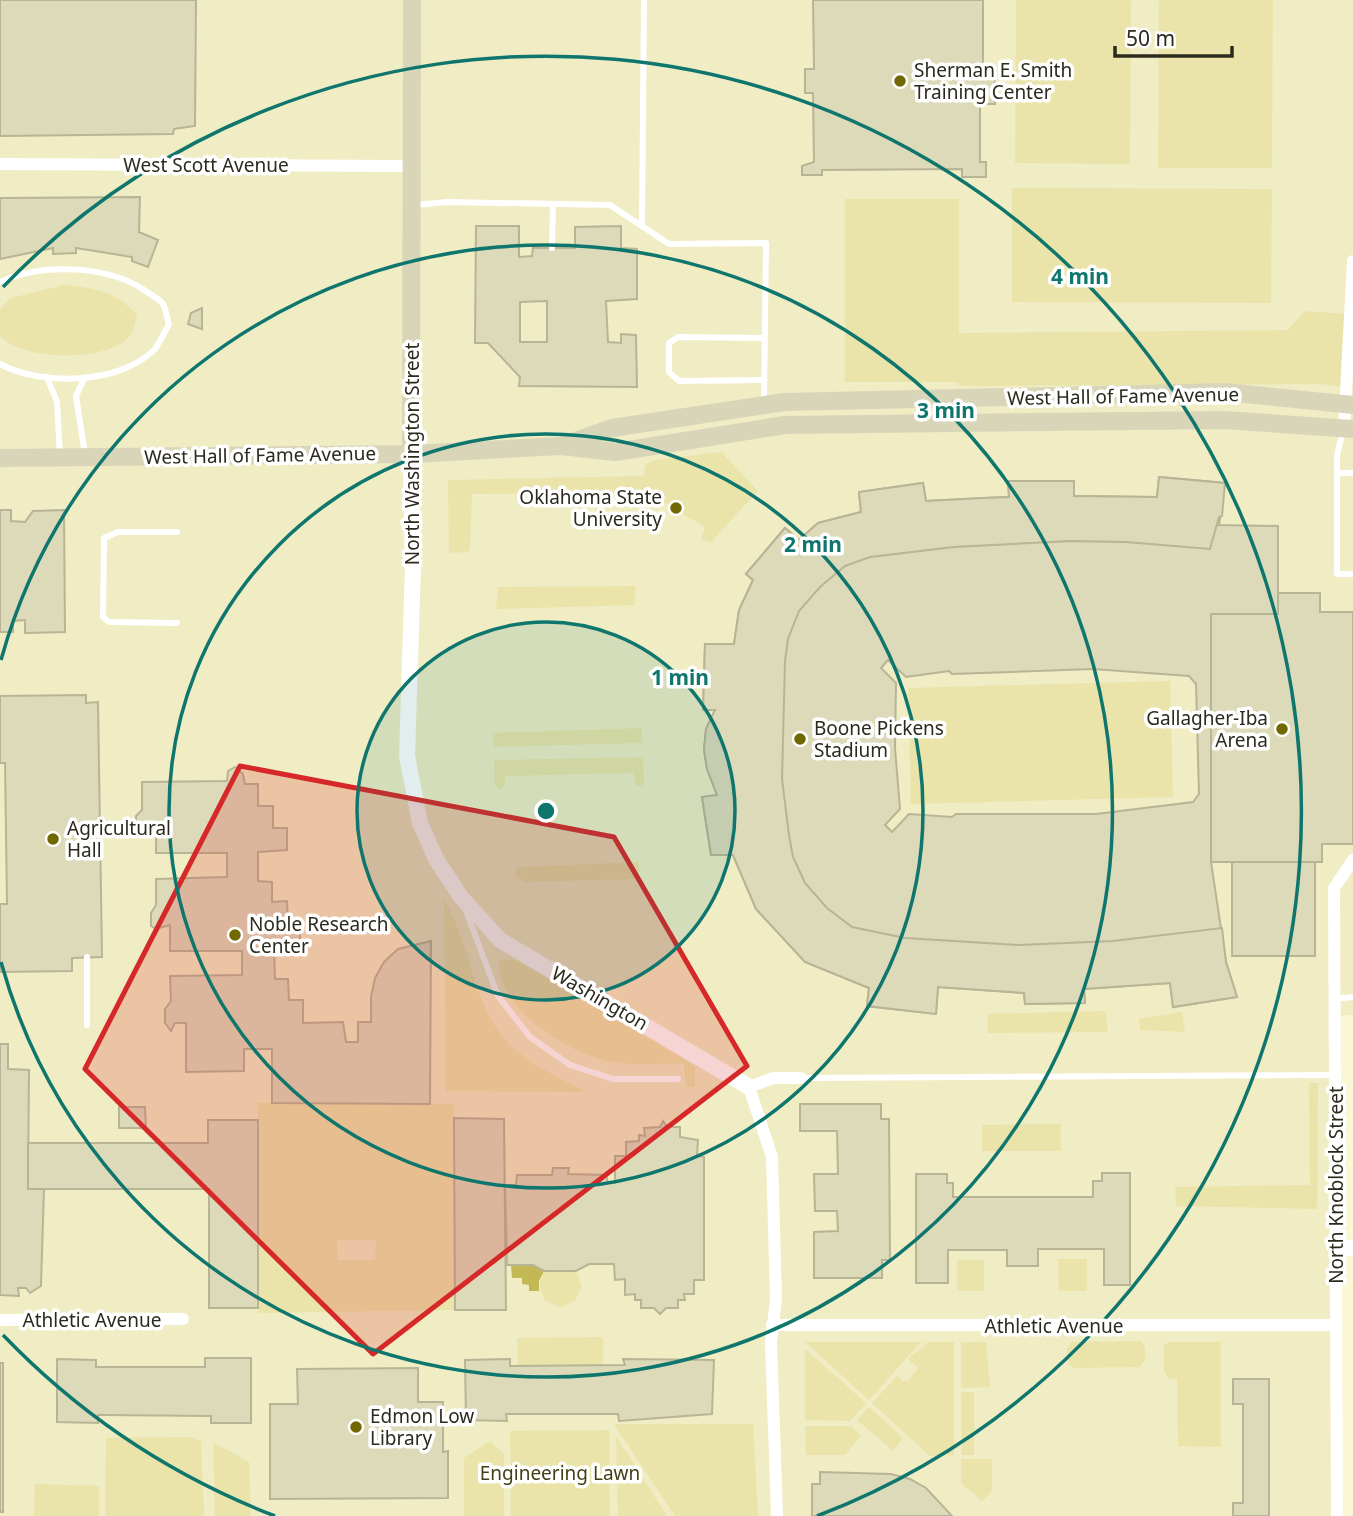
<svg xmlns="http://www.w3.org/2000/svg" width="1353" height="1516" font-family="'Noto Sans',sans-serif">
  <rect width="100%" height="100%" fill="#faf7d6"/>
  <!-- built -->
  <polygon fill="#f0ecc4" points="0,0 1353,0 1353,1015 1336,1016 1332,1516 0,1516"/>
  <!-- green -->
  <g fill="#eae4aa" fill-rule="evenodd">
    <polygon points="1016,0 1131,0 1130,164 1015,163"/>
    <polygon points="1159,0 1273,0 1272,168 1158,168"/>
    <polygon points="1012,188 1272,189 1271,303 1012,302"/>
    <polygon points="845,199 959,199 959,333 1288,330 1305,311 1350,314 1347,388 1321,384 959,386 958,382 845,382"/>
    <path d="M 64,285 C 94,288 116,291 137,315 C 135,326 132,336 122,343 C 94,361 22,360 0,336 L 0,309 L 11,298 Z"/>
    <polygon points="721,452 758,491 710,543 701,539 705,527 648,493 472,494 470,549 468,552 449,553 448,480 643,476 646,464 656,460"/>
    <polygon points="635,586 635,605 496,609 498,587"/>
    <polygon points="1170,681 1173,797 911,804 908,688"/>
    <polygon points="642,728 642,743 494,747 493,733"/>
    <polygon points="643,757 644,783 641,786 636,786 633,773 505,776 505,785 500,789 495,786 494,760"/>
    <polygon points="639,862 639,877 636,879 525,882 515,876 516,867"/>
    <path d="M 444,899 C 469,941 472,993 499,1032 C 520,1061 557,1076 587,1092 L 446,1091 Z"/>
    <path d="M 499,960 L 516,960 L 695,1066 L 695,1087 L 686,1087 L 684,1064 C 659,1063 631,1067 607,1061 C 565,1051 497,1009 499,960 Z"/>
    <polygon points="1105,1011 1108,1032 987,1033 988,1014"/>
    <polygon points="1182,1012 1185,1032 1140,1030 1139,1019"/>
    <polygon points="1309,1083 1318,1083 1317,1209 1176,1206 1175,1187 1310,1185"/>
    <path d="M 258,1103 L 454,1104 L 455,1310 L 258,1313 ZM 337,1240 L 376,1240 L 375,1260 L 338,1260 Z"/>
    <polygon points="1061,1124 1061,1151 982,1151 982,1125"/>
    <polygon points="1058,1259 1087,1259 1087,1291 1059,1291"/>
    <rect x="957" y="1260" width="27" height="31"/>
    <polygon points="544,1271 576,1271 582,1286 575,1301 560,1307 545,1301 539,1286"/>
    <polygon points="603,1337 603,1365 518,1366 517,1338"/>
    <polygon points="1141,1341 1145,1348 1145,1360 1139,1367 1074,1368 1068,1363 1067,1349 1071,1342"/>
    <polygon points="805,1342 921,1342 869,1400"/>
    <polygon points="928,1342 954,1342 954,1455 930,1456 872,1403 897,1376 903,1381 909,1380 918,1368 908,1359"/>
    <polygon points="961,1342 986,1342 990,1387 961,1388"/>
    <polygon points="1169,1342 1221,1342 1221,1447 1178,1446 1177,1379 1169,1378 1164,1372 1164,1345"/>
    <polygon points="805,1349 866,1403 850,1421 805,1420"/>
    <polygon points="961,1392 974,1392 974,1455 962,1455"/>
    <polygon points="869,1407 903,1438 893,1451 857,1420"/>
    <polygon points="614,1424 753,1424 758,1516 675,1516"/>
    <polygon points="805,1426 851,1426 861,1436 845,1455 806,1455"/>
    <polygon points="609,1430 610,1516 511,1516 510,1431"/>
    <polygon points="616,1436 667,1516 618,1516"/>
    <polygon points="190,1437 201,1441 204,1516 105,1516 106,1438"/>
    <polygon points="490,1441 504,1454 504,1516 464,1516 464,1458"/>
    <polygon points="213,1442 249,1462 251,1516 215,1516"/>
    <polygon points="961,1459 992,1459 992,1491 982,1501 961,1483"/>
    <polygon points="35,1484 99,1486 99,1516 34,1516"/>
  </g>
  <!-- forest -->
  <polygon fill="#c3b856" points="511,1265 533,1265 544,1271 539,1281 539,1291 529,1291 529,1285 522,1284 522,1278 512,1278"/>
  <!-- building -->
  <g fill="#dddab9" stroke="#b8b596" stroke-width="2" fill-rule="evenodd">
    <polygon points="0,0 196,0 195,126 174,129 173,134 0,136"/>
    <polygon points="813,0 983,0 983,66 994,66 995,104 980,104 980,162 986,162 986,177 962,177 962,169 822,170 822,175 802,175 802,166 814,162 813,93 805,93 805,69 814,69"/>
    <polygon points="140,197 139,232 158,240 148,267 132,261 132,257 76,248 76,253 53,254 53,248 0,259 0,198"/>
    <path d="M 476,226 L 519,226 L 519,257 L 532,256 L 533,248 L 575,248 L 575,227 L 621,226 L 621,248 L 637,249 L 637,299 L 606,301 L 608,342 L 621,343 L 621,334 L 636,335 L 637,387 L 519,386 L 520,377 L 488,343 L 475,343 ZM 547,301 L 547,342 L 520,342 L 520,302 Z"/>
    <polygon points="202,308 202,329 188,324 191,313"/>
    <path d="M 1159,477 L 1225,483 L 1219,525 L 1278,526 L 1278,614 L 1211,614 L 1211,862 L 1226,962 L 1237,997 L 1173,1007 L 1170,983 L 1084,989 L 1085,1003 L 1025,1004 L 1024,993 L 938,987 L 936,1014 L 867,1006 L 869,988 L 805,962 L 756,909 L 733,855 L 711,855 L 702,797 L 717,795 L 707,769 L 704,750 L 706,729 L 715,710 L 703,710 L 705,644 L 734,644 L 739,610 L 753,580 L 746,574 L 785,528 L 799,540 L 818,523 L 861,512 L 859,492 L 923,483 L 926,501 L 983,498 L 1009,497 L 1008,481 L 1074,481 L 1074,496 L 1157,497 ZM 888,660 L 906,677 L 949,671 L 952,674 L 1093,669 L 1189,676 L 1196,684 L 1199,794 L 1193,802 L 1096,814 L 956,814 L 952,817 L 909,814 L 892,832 L 885,825 L 900,809 L 895,748 L 896,683 L 881,668 Z"/>
    <polygon points="1159,477 1225,483 1222,516 1219,517 1210,549 1126,542 1070,541 954,547 870,557 845,566 820,587 799,611 788,639 785,661 782,779 789,835 793,857 805,883 827,908 852,927 905,938 1019,945 1113,941 1222,928 1226,962 1237,997 1173,1007 1170,983 1084,989 1085,1003 1025,1004 1024,993 938,987 936,1014 867,1006 869,988 805,962 756,909 733,855 711,855 702,797 717,795 707,769 704,750 706,729 715,710 703,710 705,644 734,644 739,610 753,580 746,574 785,528 799,540 818,523 861,512 859,492 923,483 926,501 983,498 1009,497 1008,481 1074,481 1074,496 1157,497"/>
    <polygon points="0,510 11,510 11,521 25,522 33,511 64,510 65,632 25,633 25,620 13,621 13,632 0,632"/>
    <polygon points="1278,593 1320,593 1320,612 1353,612 1353,844 1322,844 1322,862 1211,862 1211,614 1278,614"/>
    <polygon points="86,695 86,703 98,702 102,957 72,958 72,971 0,972 0,904 7,904 5,763 0,763 0,696"/>
    <polygon points="235,767 243,774 245,784 258,784 258,806 273,806 273,828 287,828 287,850 258,852 258,881 272,882 272,902 287,901 288,924 300,924 300,948 274,948 275,979 288,979 289,1000 303,1000 303,1023 343,1022 346,1042 358,1042 358,1022 371,1022 371,997 375,978 384,962 398,949 431,941 430,1104 272,1103 272,1049 244,1049 244,1071 186,1072 186,1023 175,1023 171,1031 165,1023 165,1009 171,1001 170,976 242,975 242,951 170,951 170,925 156,929 151,926 151,913 156,905 156,879 227,877 227,853 156,853 156,828 145,828 141,833 136,828 136,816 142,810 142,782 227,781 228,771"/>
    <rect x="1232" y="862" width="83" height="94"/>
    <polygon points="0,1044 8,1044 8,1069 29,1070 28,1189 44,1189 41,1286 30,1293 26,1288 18,1288 19,1296 0,1295"/>
    <polygon points="800,1104 881,1104 881,1119 889,1119 890,1260 882,1260 882,1278 814,1278 814,1232 838,1231 837,1211 815,1211 814,1174 838,1174 837,1131 800,1131"/>
    <polygon points="119,1107 145,1107 146,1128 119,1128"/>
    <polygon points="454,1118 504,1119 506,1310 455,1310"/>
    <polygon points="208,1120 258,1120 258,1308 209,1308 209,1189 28,1189 28,1143 208,1143"/>
    <polygon points="663,1121 667,1127 680,1127 680,1137 698,1140 697,1156 704,1157 704,1280 694,1280 694,1294 684,1294 685,1300 678,1300 678,1308 666,1308 660,1314 654,1308 641,1308 641,1300 635,1300 635,1294 625,1295 625,1279 615,1280 614,1264 589,1264 576,1271 544,1271 533,1265 507,1265 505,1185 516,1185 517,1175 552,1175 553,1168 569,1168 568,1174 606,1175 608,1183 615,1183 615,1156 626,1156 626,1142 639,1141 639,1135 645,1136 644,1128 660,1127"/>
    <polygon points="1102,1173 1130,1173 1130,1285 1104,1285 1104,1249 1038,1249 1038,1266 1007,1266 1007,1250 948,1250 948,1283 916,1283 916,1174 947,1174 947,1183 953,1183 953,1197 1093,1197 1093,1181 1102,1181"/>
    <polygon points="205,1358 251,1358 251,1423 211,1423 211,1416 103,1415 98,1415 98,1423 57,1422 57,1359 96,1360 96,1367 205,1367"/>
    <polygon points="510,1359 510,1366 625,1365 623,1359 714,1360 712,1414 619,1421 618,1414 506,1414 507,1421 466,1420 465,1360"/>
    <rect x="0" y="1363" width="3" height="149"/>
    <polygon points="418,1368 418,1402 443,1402 443,1452 448,1451 448,1498 270,1499 270,1404 298,1404 297,1369"/>
    <polygon points="1233,1379 1269,1379 1269,1516 1233,1516 1233,1503 1243,1503 1243,1404 1233,1404"/>
    <polygon points="820,1472 891,1474 910,1479 926,1488 952,1516 812,1516 812,1484 820,1484"/>
  </g>
  <g fill="none" stroke-linecap="round" stroke-linejoin="round">
    <!-- service -->
    <g stroke="#fff" stroke-width="6">
      <polyline points="415,205 447,202 610,205 669,244 766,243 764,402"/>
      <polyline points="642,224 644,0"/>
      <polyline points="552,248 553,204"/>
      <path d="M 0,282 C 43,262 112,265 150,294 C 154,297 161,300 163,304 C 166,309 167,319 169,325 C 164,332 160,342 155,349 C 120,385 41,386 0,364"/>
      <polyline points="47,377 57,402 60,457"/>
      <polyline points="764,380 679,381 669,372 669,343 678,337 764,338"/>
      <polyline points="1343,431 1337,455 1337,574 1353,574"/>
      <polyline points="85,455 76,396 85,377"/>
      <polyline points="1337,473 1353,473"/>
      <polyline points="177,532 118,532 104,538 103,617 109,622 177,623"/>
      <polyline points="466,911 498,996 530,1037 570,1065 613,1079 678,1079"/>
      <polyline points="87,957 87,1025"/>
      <polyline points="1334,999 1353,997"/>
      <polyline points="801,1078 1335,1075"/>
    </g>
    <!-- minor -->
    <g stroke="#fff" stroke-width="12">
      <polyline points="0,164 413,166"/>
      <polyline points="1344,428 1353,261"/>
      <polyline points="0,1320 183,1319"/>
      <polyline points="772,1325 1336,1325"/>
      <polyline points="777,1516 771,1342 776,1299 772,1157 749,1087 773,1078 801,1078"/>
      <polyline points="1337,1516 1334,888 1353,860"/>
    </g>
    <!-- tertiary -->
    <g stroke="#fff" stroke-width="16">
      <polyline points="411,454 413,565 407,756 420,823 436,859 461,897 500,940 749,1087"/>
      <polyline points="1336,1248 1353,1248"/>
    </g>
    <!-- secondary -->
    <g stroke="#d9d5b8" stroke-width="18">
      <polyline points="561,446 612,428 784,402 1226,392 1353,405"/>
      <polyline points="411,454 412,0"/>
      <polyline points="0,458 411,454 561,446 616,452 785,425 1224,420 1353,429"/>
    </g>
  </g>
  <!-- marked area -->
  <path fill="#d62828" fill-opacity="0.2" stroke="#d62828" stroke-width="5" stroke-linejoin="round" d="M 240,766 L 614,837 L 747,1066 L 373,1354 L 85,1069 Z"/>
  <!-- distance rings -->
  <circle cx="546" cy="811" r="189" fill="#0f766e" fill-opacity=".12"/>
  <g fill="none" stroke="#0f766e" stroke-width="3.5">
    <circle cx="546" cy="811" r="189"/>
    <circle cx="546" cy="811" r="377"/>
    <path d="M1 660A566 566 0 1 1 1 962"/>
    <path d="M275 1516A755 755 0 0 1 3 1335M3 287A755 755 0 1 1 817 1516"/>
  </g>
  <!-- markers -->
  <g fill="#726800" stroke="#fff" stroke-width="2.5">
    <circle cx="900" cy="81" r="7"/>
    <circle cx="676" cy="508" r="7"/>
    <circle cx="1282" cy="729" r="7"/>
    <circle cx="800" cy="739" r="7"/>
    <circle cx="53" cy="839" r="7"/>
    <circle cx="235" cy="935" r="7"/>
    <circle cx="356" cy="1427" r="7"/>
  </g>
  <g text-anchor="middle" dominant-baseline="central" stroke-width="7" stroke-linejoin="round" paint-order="stroke">
    <!-- poi labels -->
    <g font-size="19" fill="#2b2a1d" stroke="#fff" text-anchor="start">
      <text x="914" y="70">Sherman E. Smith<tspan x="914" dy="22">Training Center</tspan></text>
      <text x="662" y="497" text-anchor="end">Oklahoma State<tspan x="662" dy="22">University</tspan></text>
      <text x="1268" y="718" text-anchor="end">Gallagher-Iba<tspan x="1268" dy="22">Arena</tspan></text>
      <text x="814" y="728">Boone Pickens<tspan x="814" dy="22">Stadium</tspan></text>
      <text x="67" y="828">Agricultural<tspan x="67" dy="22">Hall</tspan></text>
      <text x="249" y="924">Noble Research<tspan x="249" dy="22">Center</tspan></text>
      <text x="370" y="1416">Edmon Low<tspan x="370" dy="22">Library</tspan></text>
    </g>
    <!-- street labels -->
    <g font-size="19" fill="#2b2a1d" stroke="#fff">
      <text x="206" y="165">West Scott Avenue</text>
      <text transform="translate(1123 396) rotate(-1)">West Hall of Fame Avenue</text>
      <text transform="translate(412 454) rotate(-90)">North Washington Street</text>
      <text transform="translate(260 455) rotate(-1)">West Hall of Fame Avenue</text>
      <text transform="translate(600 998) rotate(30)">Washington</text>
      <text transform="translate(1336 1185) rotate(-90)">North Knoblock Street</text>
      <text x="92" y="1320">Athletic Avenue</text>
      <text x="1054" y="1326">Athletic Avenue</text>
    </g>
    <!-- park labels -->
    <g font-size="19" fill="#433e15" stroke="#fff">
      <text x="560" y="1473">Engineering Lawn</text>
    </g>
  </g>
  <circle cx="546" cy="811" r="10" fill="#0f766e" stroke="#fff" stroke-width="3.5"/>
  <g font-size="21" text-anchor="middle" font-weight="bold" fill="#0f766e" stroke="#fff" stroke-width="7" stroke-linejoin="round" paint-order="stroke">
    <text x="1080" y="284">4 min</text>
    <text x="946" y="418">3 min</text>
    <text x="813" y="552">2 min</text>
    <text x="680" y="685">1 min</text>
  </g>
  <!-- scale -->
  <path d="M1115 46v10h117v-10" fill="none" stroke="#2b2a1d" stroke-width="3.5"/>
  <text x="1126" y="46" font-size="21" fill="#2b2a1d" stroke="#ffffff" stroke-width="5" paint-order="stroke">50 m</text>
</svg>
